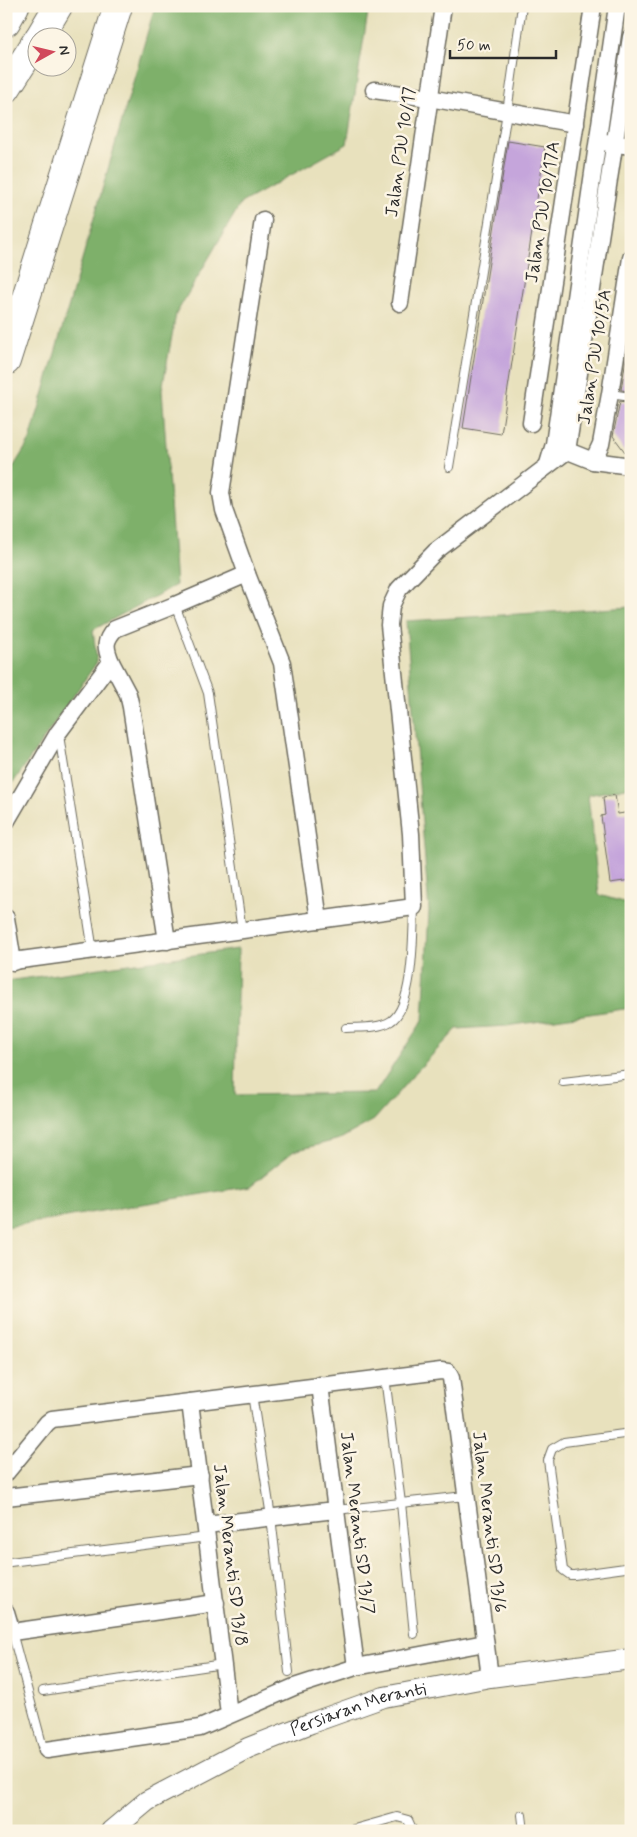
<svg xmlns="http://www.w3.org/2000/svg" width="637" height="1837" font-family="Mynerve,sans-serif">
  <rect width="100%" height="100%" fill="#fcf5e5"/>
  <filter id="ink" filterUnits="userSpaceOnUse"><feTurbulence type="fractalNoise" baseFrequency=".02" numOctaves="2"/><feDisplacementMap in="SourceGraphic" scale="10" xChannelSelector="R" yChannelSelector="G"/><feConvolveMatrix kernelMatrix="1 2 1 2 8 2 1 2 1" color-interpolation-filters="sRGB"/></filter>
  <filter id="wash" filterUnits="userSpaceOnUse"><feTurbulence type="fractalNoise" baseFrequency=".0096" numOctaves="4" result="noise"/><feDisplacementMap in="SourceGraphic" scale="20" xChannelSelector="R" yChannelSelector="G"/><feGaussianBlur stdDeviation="1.12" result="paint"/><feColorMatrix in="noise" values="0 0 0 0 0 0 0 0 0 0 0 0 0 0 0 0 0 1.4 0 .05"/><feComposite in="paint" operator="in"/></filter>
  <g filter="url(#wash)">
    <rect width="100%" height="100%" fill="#e8e1bd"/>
    <!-- forest -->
    <g fill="#7eb06a" stroke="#546e4a">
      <polygon points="155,6 369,6 347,144 241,203 176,314 162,390 176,585 93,630 97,662 6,793 6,479 30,440"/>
      <polygon points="631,607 631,787 588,795 599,895 631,904 631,1008 507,1026 457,1029 415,1073 374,1120 340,1139 294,1151 250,1186 6,1227 6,981 238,949 235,1095 375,1093 423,1020 429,911 406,621"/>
    </g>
    <g id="blocks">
      <!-- building -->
      <g fill="#c5a5db">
        <polygon points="508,141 545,147 501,434 463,428"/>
        <polygon points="627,352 631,352 631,391 621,390"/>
        <polygon points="620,401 631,403 631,456 628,456 613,436"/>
        <polygon points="615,795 618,814 631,812 631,880 610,883 601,816 605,815 603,797"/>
      </g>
    </g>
  </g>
  <g filter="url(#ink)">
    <use href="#blocks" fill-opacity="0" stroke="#6d6b5e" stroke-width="1"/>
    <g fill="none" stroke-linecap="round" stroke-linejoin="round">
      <defs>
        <g id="service">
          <polyline points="610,394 631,397"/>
          <polyline points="449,467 507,112 522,6"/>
          <polyline points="175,605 208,693 242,931"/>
          <polyline points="59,735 93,951"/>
          <path d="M 346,1028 C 360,1027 378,1029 391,1021 C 414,1006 413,933 414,907"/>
          <polyline points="563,1082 631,1074"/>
          <polyline points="385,1377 401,1503 414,1634"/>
          <polyline points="252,1394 271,1517 289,1672"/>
          <polyline points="336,1510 465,1496"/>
          <polyline points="10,1562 207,1537"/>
          <polyline points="625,1568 574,1575 570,1575 563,1570 548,1460 552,1449 564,1442 631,1433"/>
          <polyline points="12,1632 42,1744 47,1750"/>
          <polyline points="43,1691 223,1664"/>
          <polyline points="522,1815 524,1831"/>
          <polyline points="347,1831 397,1817 408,1820 413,1831"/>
        </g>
        <g id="minor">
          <polyline points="374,90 429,98 576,124"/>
          <polyline points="604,142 631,146"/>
          <polyline points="263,220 221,493 224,510 247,574 282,663 319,920"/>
          <polyline points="400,303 443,6"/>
          <polyline points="531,423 593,6"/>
          <polyline points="558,447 593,461 631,466"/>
          <polyline points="593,461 601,444 610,394 631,258"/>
          <polyline points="548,464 554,444 617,6"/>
          <polyline points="111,662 128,694 131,707 167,941"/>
          <path d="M 6,822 L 58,733 L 111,662 C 105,647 104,641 115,629 L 175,605 L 247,574"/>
          <polyline points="6,918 13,962"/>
          <polyline points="6,962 414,907 411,834 389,625 391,606 399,589 436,551 567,451 631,37"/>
          <polyline points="320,1385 356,1667"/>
          <polyline points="190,1402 229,1714"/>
          <polyline points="6,1473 47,1423 52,1419 441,1371 448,1372 451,1378 490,1677"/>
          <polyline points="6,1497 200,1475"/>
          <polyline points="206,1525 335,1510"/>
          <polyline points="6,1612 12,1632 216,1603"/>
          <polyline points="47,1750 200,1728 294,1687 356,1667 485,1643"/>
        </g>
        <g id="tertiary">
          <path id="s1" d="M 111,1831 L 147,1801 L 248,1748 L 311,1723 L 384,1697 L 490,1677 L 631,1659"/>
        </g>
        <g id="motorway">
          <polyline points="6,22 15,6"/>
          <polyline points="39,38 58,6"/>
          <polyline points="6,89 38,39"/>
          <polyline points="6,361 118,6"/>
        </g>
      </defs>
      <!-- service casing -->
      <use href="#service" stroke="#6d6b5e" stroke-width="10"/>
      <!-- minor casing -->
      <use href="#minor" stroke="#6d6b5e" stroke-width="19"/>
      <!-- tertiary casing -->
      <use href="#tertiary" stroke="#6d6b5e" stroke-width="22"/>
      <!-- motorway casing -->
      <use href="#motorway" stroke="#6d6b5e" stroke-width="30"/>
      <!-- service -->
      <use href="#service" stroke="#fff" stroke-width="8"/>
      <!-- minor -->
      <use href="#minor" stroke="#fff" stroke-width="16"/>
      <!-- tertiary -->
      <use href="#tertiary" stroke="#fff" stroke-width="20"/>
      <!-- motorway -->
      <use href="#motorway" stroke="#fff" stroke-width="28"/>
    </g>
  </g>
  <g text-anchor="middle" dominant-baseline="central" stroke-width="5" stroke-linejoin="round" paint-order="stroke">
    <!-- street labels -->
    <g font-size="18" fill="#2b2b2b" stroke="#fcf5e5">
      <text transform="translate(401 152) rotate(-82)">Jalan PJU 10/17</text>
      <text transform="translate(543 212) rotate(-81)">Jalan PJU 10/17A</text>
      <text transform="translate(595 357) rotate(-81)">Jalan PJU 10/5A</text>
      <text transform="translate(489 1522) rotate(83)">Jalan Meranti SD 13/6</text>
      <text transform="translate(357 1523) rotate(83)">Jalan Meranti SD 13/7</text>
      <text transform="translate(230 1555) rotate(83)">Jalan Meranti SD 13/8</text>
      <text stroke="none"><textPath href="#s1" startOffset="278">Persiaran Meranti</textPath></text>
    </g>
  </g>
  <!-- margin -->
  <rect width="637" height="1837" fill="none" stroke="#fcf5e5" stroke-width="25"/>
  <!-- north arrow -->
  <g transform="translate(52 52) rotate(82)"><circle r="24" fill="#fcf5e5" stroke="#a8a49b"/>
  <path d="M0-4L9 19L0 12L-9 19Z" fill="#d1495b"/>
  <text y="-8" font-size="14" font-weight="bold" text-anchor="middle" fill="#2b2b2b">N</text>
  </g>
  <!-- scale -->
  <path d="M450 50v8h106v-8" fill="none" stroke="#2b2b2b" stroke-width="2.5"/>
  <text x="457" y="50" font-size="15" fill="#2b2b2b" stroke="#fcf5e5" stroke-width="4" paint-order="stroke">50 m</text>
</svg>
